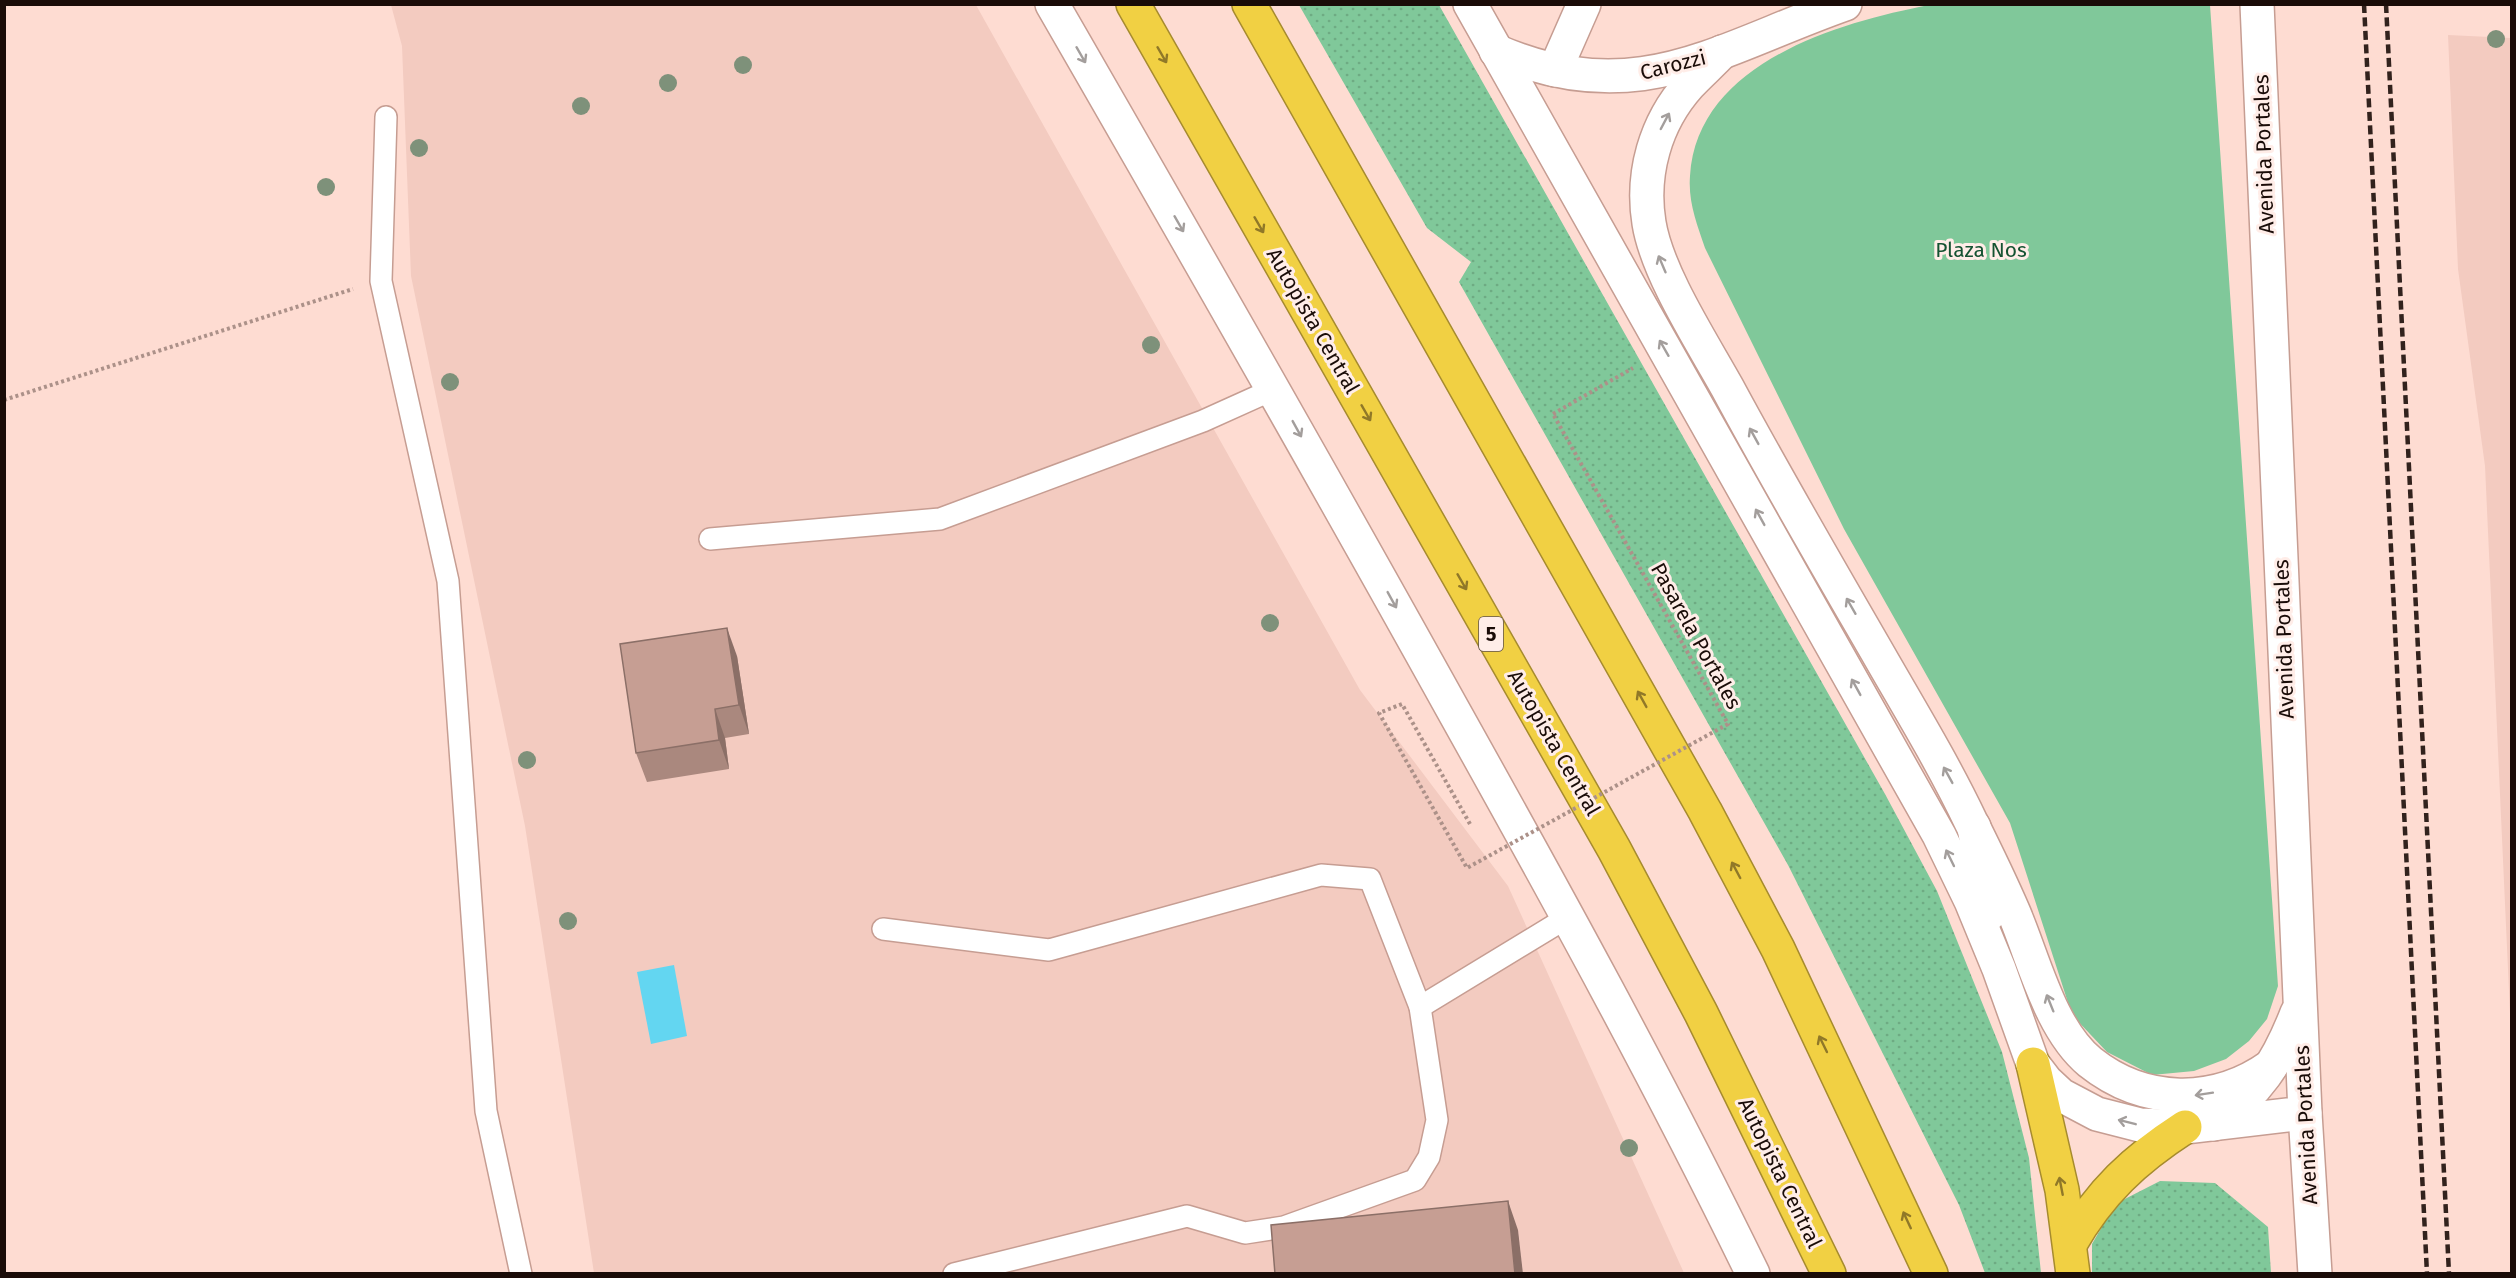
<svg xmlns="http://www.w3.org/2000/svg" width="2516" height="1278" font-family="'Fira Sans',sans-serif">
  <defs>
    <pattern id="grass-dots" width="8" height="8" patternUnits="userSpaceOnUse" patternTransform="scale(1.5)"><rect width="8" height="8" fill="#80c89a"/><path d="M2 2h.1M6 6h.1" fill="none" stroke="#6eab83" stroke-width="1.8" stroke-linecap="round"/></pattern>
  </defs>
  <rect width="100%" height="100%" fill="#fedcd2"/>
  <!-- built -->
  <g fill="#f3cbc0">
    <polygon points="391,5 976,5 1360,690 1508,886 1684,1273 594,1273 525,826 411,276 402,46"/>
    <polygon points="2448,35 2511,38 2511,1035 2485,466 2458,269"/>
  </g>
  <!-- grass -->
  <g fill="url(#grass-dots)">
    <polygon points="1299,5 1439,5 1885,794 1937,891 2002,1052 2029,1158 2041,1273 1985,1273 1959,1205 1788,865 1459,282 1471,262 1427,228"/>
    <polygon points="2160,1181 2215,1183 2268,1227 2271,1273 2092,1273 2092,1244 2115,1204"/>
  </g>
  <!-- green -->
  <path fill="#80c89a" d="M 1929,5 L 2210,5 L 2278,986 L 2267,1019 L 2249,1041 L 2226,1059 L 2194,1071 L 2152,1075 L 2107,1052 L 2072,1015 L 2010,823 L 1844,529 L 1705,248 C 1697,224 1688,202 1690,176 C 1697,63 1837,23 1929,5 Z"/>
  <!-- water -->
  <polygon fill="#63d6f1" points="674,965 687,1036 651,1044 637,972"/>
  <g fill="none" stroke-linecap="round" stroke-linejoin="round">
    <defs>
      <g id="service">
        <polyline points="386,117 381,281 448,581 486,1111 521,1274"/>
        <polyline points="710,539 940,519 1203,421 1274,389"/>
        <polyline points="883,929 1049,950 1321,875 1370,879 1420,1007 1437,1120 1429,1157 1415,1180 1284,1227 1245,1233 1187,1216 954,1274"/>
        <polyline points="1420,1007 1568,917"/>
      </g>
      <g id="minor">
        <path d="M 1496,51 C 1637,111 1715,50 1845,4"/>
        <path d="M 1722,52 C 1712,63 1699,74 1689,85 C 1655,123 1641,174 1649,223 C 1657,273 1702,342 1727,387 C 1776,478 1828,567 1880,657 C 1911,711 1944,765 1971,822 C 1986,852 2001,883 2014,913 C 2034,960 2050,1029 2090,1062 C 2144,1105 2215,1106 2271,1066"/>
        <polyline points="1555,70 1584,4"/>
        <polyline points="2305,1113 2315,1274"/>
      </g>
      <g id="secondary">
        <path d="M 1052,4 C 1187,238 1321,472 1452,708 C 1556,894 1659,1081 1753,1274"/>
        <polyline points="1470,4 1939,835 1971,901 1999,969 2033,1064 2046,1081 2061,1095 2097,1114 2140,1125 2185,1127 2305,1113 2257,4"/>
        <polyline points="1974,827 1989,914"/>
        <path d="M 2214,1124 C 2258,1093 2278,1062 2297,1013"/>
      </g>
      <g id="motorway">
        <polyline points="1133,4 1614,849 1701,1013 1829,1274"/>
        <polyline points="1249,4 1705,811 1778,949 1931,1274"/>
        <polyline points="2033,1064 2062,1190 2073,1274"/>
        <path d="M 2070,1244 C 2100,1192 2134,1160 2185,1127"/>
      </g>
    </defs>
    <!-- service casing -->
    <use href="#service" stroke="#c69d92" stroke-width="24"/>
    <!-- minor casing -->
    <use href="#minor" stroke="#c69d92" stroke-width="36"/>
    <!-- secondary casing -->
    <use href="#secondary" stroke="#c69d92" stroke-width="36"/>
    <!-- motorway casing -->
    <use href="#motorway" stroke="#a68b2e" stroke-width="36"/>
    <!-- path -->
    <g stroke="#ac9189" stroke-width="4" stroke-dasharray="3 3" stroke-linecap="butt">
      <polyline points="4,400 353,289"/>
      <polyline points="1553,414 1633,368"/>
    </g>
    <!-- service -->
    <use href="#service" stroke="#fff" stroke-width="21"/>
    <!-- minor -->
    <use href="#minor" stroke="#fff" stroke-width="33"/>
    <!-- secondary -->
    <use href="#secondary" stroke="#fff" stroke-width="33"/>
    <!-- motorway -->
    <use href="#motorway" stroke="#f1d043" stroke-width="33"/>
    <!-- rail -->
    <g stroke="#32221d" stroke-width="4.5" stroke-dasharray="9 4.5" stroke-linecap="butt">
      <polyline points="2364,4 2427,1274"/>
      <polyline points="2386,4 2449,1274"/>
    </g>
    <!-- path-bridge -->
    <polyline stroke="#ac9189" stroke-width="4" stroke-dasharray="3 3" stroke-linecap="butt" points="1470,824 1402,704 1379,713 1467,868 1728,724 1553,414"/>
  </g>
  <!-- trees -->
  <g fill="#7e917a">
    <circle cx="2496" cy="39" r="9"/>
    <circle cx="743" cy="65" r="9"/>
    <circle cx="668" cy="83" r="9"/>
    <circle cx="581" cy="106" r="9"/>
    <circle cx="419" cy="148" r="9"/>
    <circle cx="326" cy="187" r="9"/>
    <circle cx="1151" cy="345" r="9"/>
    <circle cx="450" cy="382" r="9"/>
    <circle cx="1270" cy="623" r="9"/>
    <circle cx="527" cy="760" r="9"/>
    <circle cx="568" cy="921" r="9"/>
    <circle cx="1629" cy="1148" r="9"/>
  </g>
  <!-- wall -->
  <polygon fill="#aa887e" points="737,656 749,734 725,738 729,769 647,782 636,753"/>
  <!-- shaded-wall -->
  <g fill="#8b6f67">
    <polygon points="727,628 737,656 749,734 739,705"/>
    <polygon points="715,709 725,738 729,769 719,740"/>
    <polygon points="1508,1201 1518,1230 1523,1274 1515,1274"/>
  </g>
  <!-- building -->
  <g fill="#c69e93" stroke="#8b6f67" stroke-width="1.5">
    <polygon points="727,628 739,705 715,709 719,740 636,753 620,644"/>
    <polygon points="1508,1201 1515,1274 1275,1274 1271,1225"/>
  </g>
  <!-- one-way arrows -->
  <defs><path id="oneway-shaft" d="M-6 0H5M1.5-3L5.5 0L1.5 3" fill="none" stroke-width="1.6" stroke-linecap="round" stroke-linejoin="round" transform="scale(1.5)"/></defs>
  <g stroke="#a39e9c">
    <use href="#oneway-shaft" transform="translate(1081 55) rotate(60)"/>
    <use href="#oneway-shaft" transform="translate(1665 121) rotate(-62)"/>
    <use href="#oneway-shaft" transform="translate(1179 224) rotate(60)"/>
    <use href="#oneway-shaft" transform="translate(1662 264) rotate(-113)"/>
    <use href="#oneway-shaft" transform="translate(1664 348) rotate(-120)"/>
    <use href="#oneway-shaft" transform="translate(1297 429) rotate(61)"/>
    <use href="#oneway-shaft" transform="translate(1754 436) rotate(-119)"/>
    <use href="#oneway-shaft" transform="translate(1760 517) rotate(-119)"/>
    <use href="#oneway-shaft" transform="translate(1392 600) rotate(61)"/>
    <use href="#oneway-shaft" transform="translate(1851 606) rotate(-120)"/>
    <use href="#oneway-shaft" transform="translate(1856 687) rotate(-119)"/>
    <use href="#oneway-shaft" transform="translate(1948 775) rotate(-119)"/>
    <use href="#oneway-shaft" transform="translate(1950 858) rotate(-116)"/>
    <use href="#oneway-shaft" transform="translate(2050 1003) rotate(-112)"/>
    <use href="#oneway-shaft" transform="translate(2204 1094) rotate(171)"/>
    <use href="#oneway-shaft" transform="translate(2127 1122) rotate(-166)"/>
  </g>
  <g stroke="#907828">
    <use href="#oneway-shaft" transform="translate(1162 55) rotate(60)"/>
    <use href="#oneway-shaft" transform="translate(1259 225) rotate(60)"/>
    <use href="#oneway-shaft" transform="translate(1366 413) rotate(60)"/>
    <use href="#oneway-shaft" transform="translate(1462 582) rotate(60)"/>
    <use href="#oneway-shaft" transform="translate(1642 699) rotate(-119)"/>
    <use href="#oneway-shaft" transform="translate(1736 870) rotate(-118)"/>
    <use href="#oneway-shaft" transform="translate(1823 1044) rotate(-116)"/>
    <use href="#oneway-shaft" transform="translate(2061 1186) rotate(-101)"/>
    <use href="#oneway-shaft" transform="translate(1907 1220) rotate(-115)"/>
  </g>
  <g text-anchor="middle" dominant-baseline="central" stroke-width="6" stroke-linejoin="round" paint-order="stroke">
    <!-- shield labels -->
    <rect fill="#ffede8" stroke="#5f504b" stroke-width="1.5" x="1479" y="617" width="24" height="34" rx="4.5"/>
    <g font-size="20" font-weight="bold" fill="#1a0c08">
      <text x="1491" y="634">5</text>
    </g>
    <!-- street labels -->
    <g font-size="21" fill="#1a0c08" stroke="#ffede8">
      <text transform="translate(1673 65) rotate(-14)">Carozzi</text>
      <text transform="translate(2264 154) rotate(-92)">Avenida Portales</text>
      <text transform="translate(1313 321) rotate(60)">Autopista Central</text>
      <text transform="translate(1696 636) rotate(61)">Pasarela Portales</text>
      <text transform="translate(2284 639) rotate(-92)">Avenida Portales</text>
      <text transform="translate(1554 743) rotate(60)">Autopista Central</text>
      <text transform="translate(2306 1125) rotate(-93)">Avenida Portales</text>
      <text transform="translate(1780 1173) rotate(64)">Autopista Central</text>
    </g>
    <!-- park labels -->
    <g font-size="21" fill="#155332" stroke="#ffede8">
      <text x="1981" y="250">Plaza Nos</text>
    </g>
  </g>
  <!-- border -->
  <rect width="2516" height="1278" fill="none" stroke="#1a0c08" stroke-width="12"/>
</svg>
